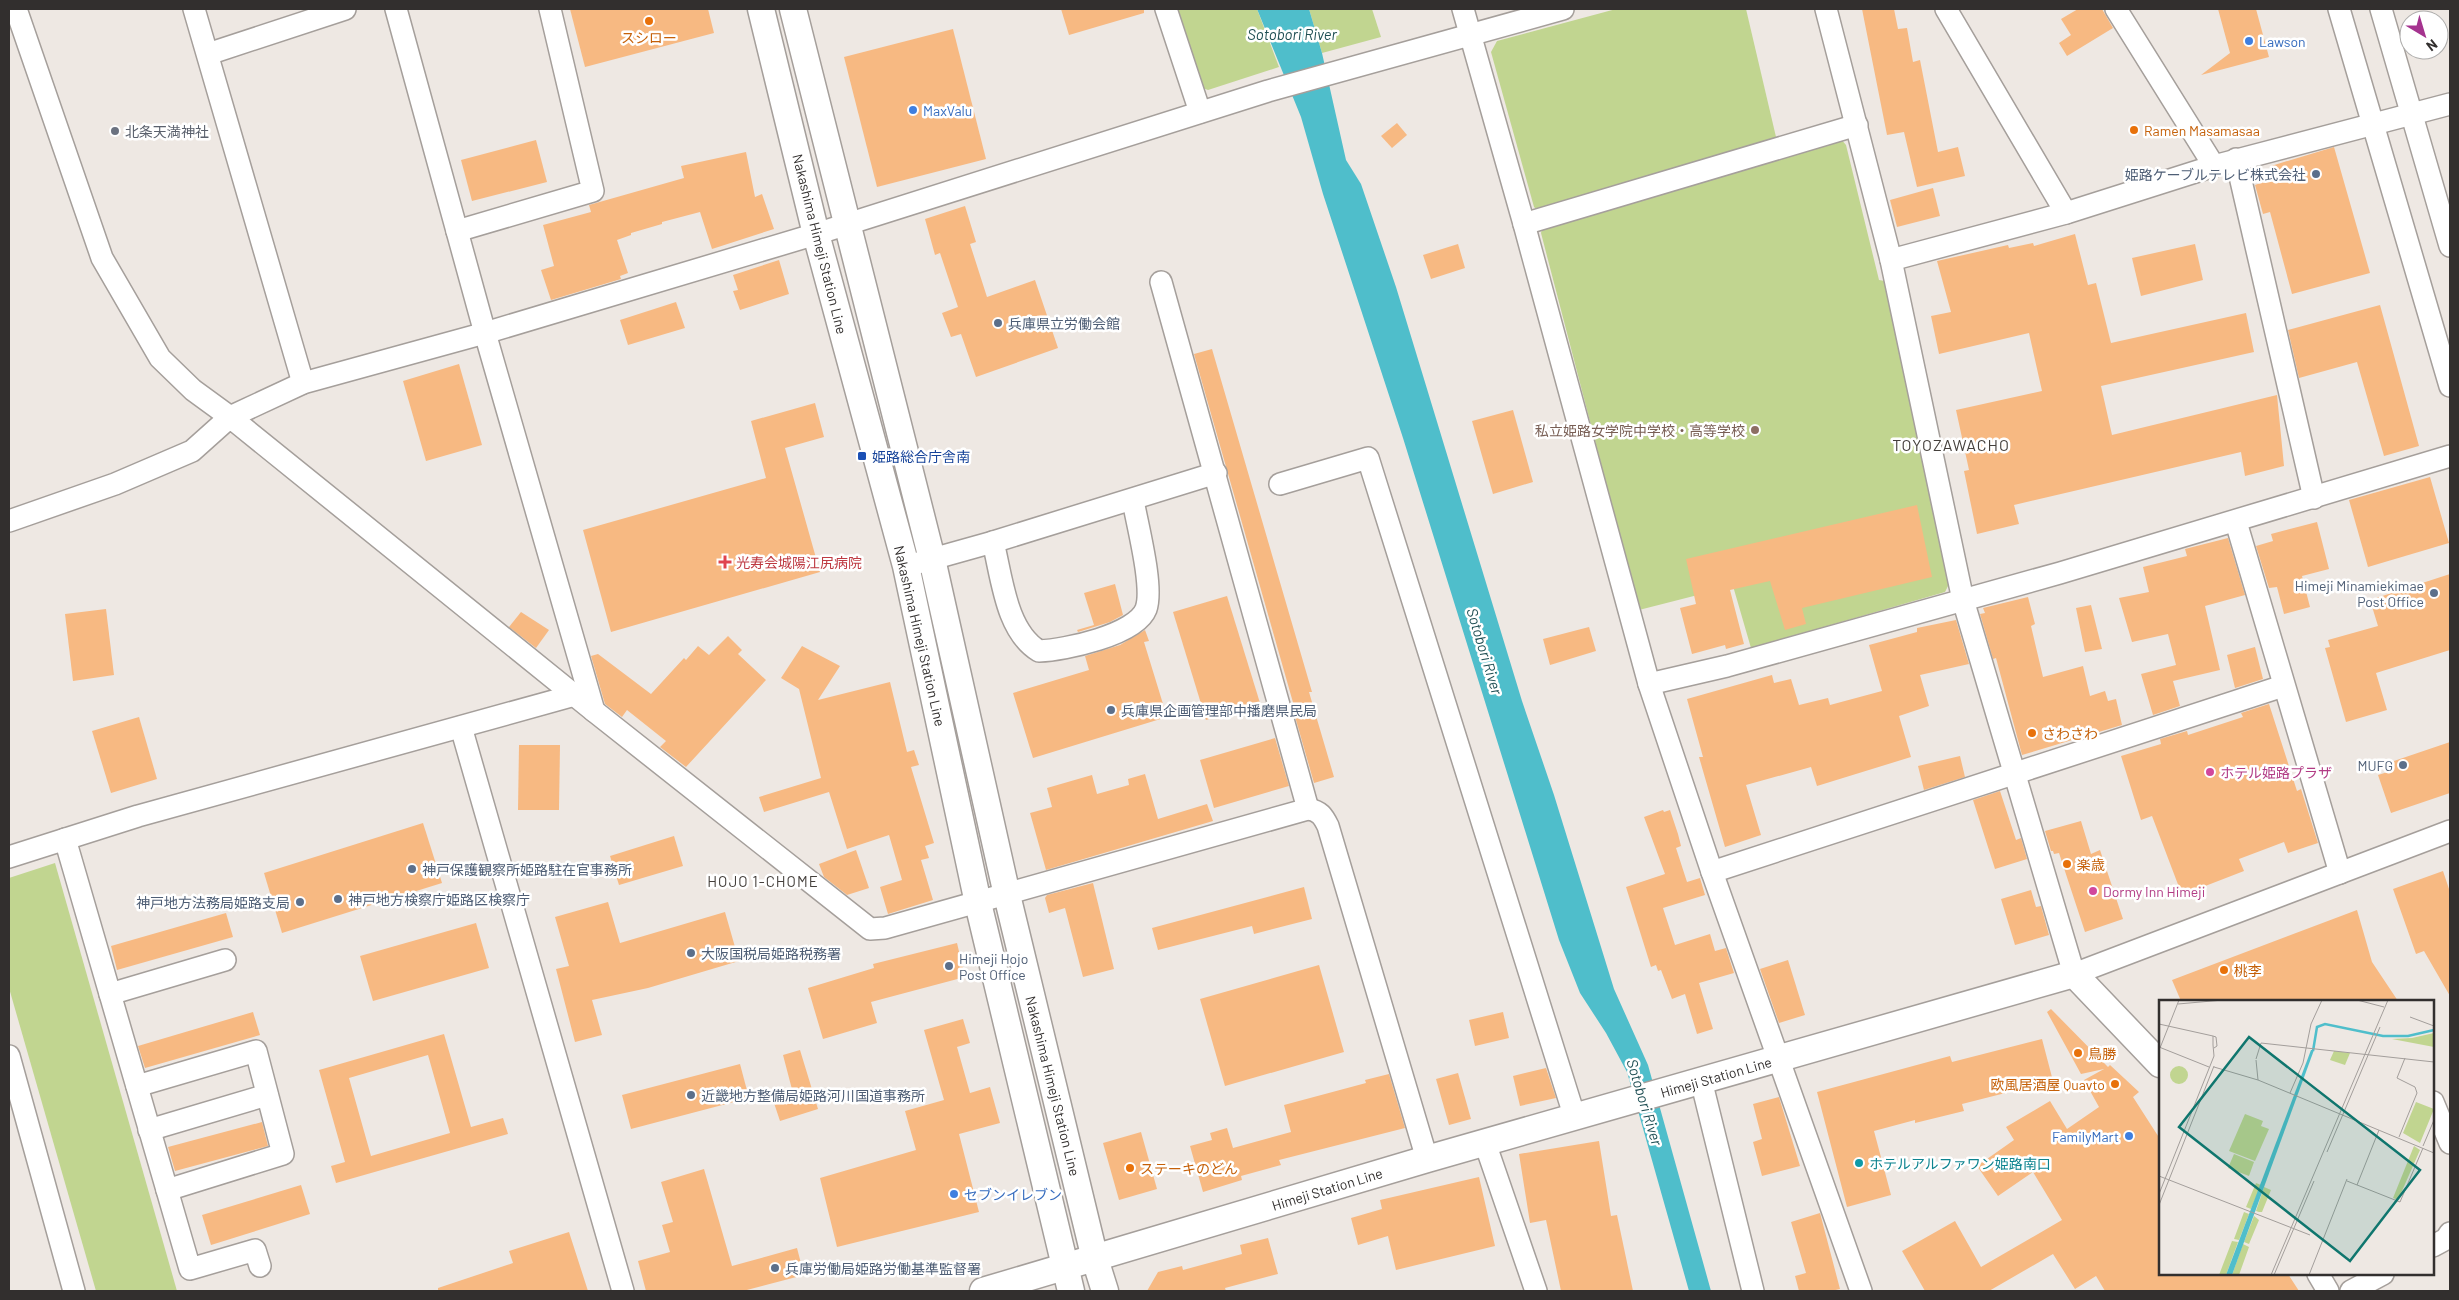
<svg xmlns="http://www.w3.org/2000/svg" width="2459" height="1300" font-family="Barlow,'Noto Sans JP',sans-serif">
  <rect width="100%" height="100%" fill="#eee8e3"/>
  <!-- green -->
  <g fill="#c1d590">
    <polygon points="1176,9 1257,9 1279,67 1208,90 1200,87"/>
    <polygon points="1309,9 1372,9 1381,37 1322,53"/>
    <polygon points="1616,9 1746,9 1776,137 1772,145 1539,212 1534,207 1491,52 1497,41"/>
    <polygon points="1840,138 1846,145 1879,280 1885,281 1951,580 1945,592 1751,648 1733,586 1639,610 1541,233 1543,225"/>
    <polygon points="55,863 177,1291 96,1291 9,988 9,878"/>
  </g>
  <!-- water -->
  <polygon fill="#4fbecb" points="1257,9 1309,9 1322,53 1346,160 1361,184 1396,287 1522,701 1554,795 1614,989 1648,1065 1711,1291 1689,1291 1627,1072 1606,1033 1580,993 1559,940 1403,438 1323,194 1301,117"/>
  <!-- building -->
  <g fill="#f7b982" fill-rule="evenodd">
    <polygon points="570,9 708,9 714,33 585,67"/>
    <polygon points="1061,9 1144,9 1144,13 1069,35"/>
    <polygon points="1862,9 1894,9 1898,29 1907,28 1913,62 1920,60 1938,152 1958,147 1965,176 1917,187 1904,132 1887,135"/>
    <polygon points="2078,9 2102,9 2113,28 2067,56 2059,43 2071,35 2061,19"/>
    <polygon points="2218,9 2256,9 2269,57 2201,75 2230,53"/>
    <polygon points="953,29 986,159 877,187 844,57"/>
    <polygon points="1397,123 1407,135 1392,148 1381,136"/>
    <polygon points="536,140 547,182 472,201 461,160"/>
    <polygon points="2334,147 2370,273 2292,294 2270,212 2263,214 2255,185 2274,178 2271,166"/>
    <polygon points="746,152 755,197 762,194 774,229 712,249 700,212 662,222 662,224 631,233 631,235 617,240 628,273 620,276 621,279 551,300 541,270 554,266 543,225 591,212 589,205 684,178 681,166"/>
    <polygon points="1933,188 1940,216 1897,227 1890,200"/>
    <polygon points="965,206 976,242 970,244 987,297 1035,280 1058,348 976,377 961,334 951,337 942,313 958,307 940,253 935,255 925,219"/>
    <polygon points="2075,234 2088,285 2096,283 2111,343 2246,313 2254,352 2101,386 2112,435 2277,395 2284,466 2245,476 2241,452 2014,505 2019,524 1977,534 1964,471 1969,470 1956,410 2042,391 2029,333 1939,354 1931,316 1951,312 1937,261 2008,245 2009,248 2033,243 2034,246"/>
    <polygon points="1458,244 1465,268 1431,279 1423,255"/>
    <polygon points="2195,244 2203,280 2141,296 2132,258"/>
    <polygon points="779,260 789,294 740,310 733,291 738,290 733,275"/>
    <polygon points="676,302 685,328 628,345 620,320"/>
    <polygon points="2380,305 2419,446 2384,456 2357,362 2299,378 2288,330"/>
    <polygon points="1212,349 1312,692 1309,692 1334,777 1314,783 1294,713 1296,713 1194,354"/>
    <polygon points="459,364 482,445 426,461 403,381"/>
    <polygon points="815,403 824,437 785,448 820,572 611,632 583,530 766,478 751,421"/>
    <polygon points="1513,410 1533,482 1493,494 1472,421"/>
    <polygon points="2430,477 2449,543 2368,567 2349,500"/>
    <polygon points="1917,505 1932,577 1802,608 1806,624 1785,630 1770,581 1730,590 1744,644 1726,649 1725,645 1692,654 1680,608 1696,604 1686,559"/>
    <polygon points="2317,522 2329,569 2302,576 2310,607 2284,614 2277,587 2269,588 2256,546 2273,541 2271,534"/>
    <polygon points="2228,538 2245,595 2205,606 2220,670 2173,681 2180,706 2153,715 2141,674 2176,665 2168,634 2132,642 2119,598 2149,592 2143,567 2187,556 2185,549"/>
    <polygon points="2450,574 2450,650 2376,673 2387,710 2346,722 2325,648 2330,647 2328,640 2378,626 2370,600"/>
    <polygon points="1115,584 1123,615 1110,622 1078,632 1077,630 1094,625 1084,593"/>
    <polygon points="1227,596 1260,703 1206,720 1173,612"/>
    <polygon points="2028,597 2035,624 2031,626 2043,677 2083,666 2090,696 2105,691 2108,701 2116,699 2122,725 2022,755 1996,658 1993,659 1980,614 1985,613 1983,608"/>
    <polygon points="2091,605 2102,649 2085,652 2076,608"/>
    <polygon points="106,609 114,675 73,681 65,614"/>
    <polygon points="521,612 549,630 536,648 509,627"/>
    <polygon points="1956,620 1969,664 1920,675 1929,706 1899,716 1911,757 1817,786 1811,767 1746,785 1761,835 1725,847 1699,757 1703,757 1687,699 1772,675 1774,683 1791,679 1799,705 1828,698 1830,705 1882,691 1869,645 1917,632 1917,628"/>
    <polygon points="1589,627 1596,651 1550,665 1543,639"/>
    <polygon points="1145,630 1149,641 1144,642 1167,717 1033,758 1013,693 1089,670 1085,656 1120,645"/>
    <polygon points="728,636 742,650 738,654 766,680 686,767 660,747 666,741 627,710 622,717 605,704 591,656 598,654 651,694 684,658 686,660 698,646 709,655"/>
    <polygon points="802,646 840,666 818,700 890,682 907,752 914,750 919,765 911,767 934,843 925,846 929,858 921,860 933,900 888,914 880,887 902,880 889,835 847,849 829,792 764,812 759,797 821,778 799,689 781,678"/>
    <polygon points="2255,647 2263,679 2235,688 2227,655"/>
    <polygon points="2269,704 2297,791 2301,789 2318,843 2288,853 2284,842 2239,859 2244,871 2182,895 2152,816 2141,820 2121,756 2161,744 2160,739 2187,731 2188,735 2243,717 2241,713"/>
    <polygon points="139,717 157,779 111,793 92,731"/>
    <polygon points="1275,738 1289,786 1214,808 1200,760"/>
    <polygon points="2450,742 2450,793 2391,813 2378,775 2394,770 2391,762"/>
    <polygon points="519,745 560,745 559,810 518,810"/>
    <polygon points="1960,756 1965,777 1924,790 1918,766"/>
    <polygon points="1145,774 1158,819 1207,804 1213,821 1046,870 1030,813 1052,807 1047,788 1092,775 1097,794 1129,785 1128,779"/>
    <polygon points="2000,791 2016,840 2021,838 2027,859 1995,869 1973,800"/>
    <polygon points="1663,810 1664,812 1670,810 1678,834 1681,846 1676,848 1687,882 1700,878 1705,895 1663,908 1675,945 1710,934 1715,951 1726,948 1734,973 1699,983 1713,1029 1697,1034 1685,994 1672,999 1661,970 1658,971 1656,965 1651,967 1626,887 1665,874 1644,817"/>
    <polygon points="2081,821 2091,854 2100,850 2123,919 2085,932 2059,853 2054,854 2053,851 2051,851 2045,831"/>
    <polygon points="423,823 442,883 282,933 264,873"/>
    <polygon points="674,836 683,866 619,885 610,856"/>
    <polygon points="856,850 869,888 847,895 824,877 819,864"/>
    <polygon points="2443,871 2450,892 2450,996 2424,951 2416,954 2393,889"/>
    <polygon points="1093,883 1114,969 1083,977 1065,908 1049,913 1045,898 1047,895"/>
    <polygon points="1304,887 1312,919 1254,934 1252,926 1158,950 1152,928"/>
    <polygon points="2031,890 2036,907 2041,906 2049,935 2015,945 2001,899"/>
    <polygon points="608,902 620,943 725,912 739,961 648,988 592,1000 602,1035 575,1042 556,969 569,966 555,917"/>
    <polygon points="2357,910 2372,962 2398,1001 2181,1001 2172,980"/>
    <polygon points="226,913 233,937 117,970 111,946"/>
    <polygon points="476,923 489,968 373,1001 360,956"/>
    <polygon points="957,943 965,977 871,1002 877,1023 823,1039 808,988 874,968 873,964"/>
    <polygon points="1788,960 1805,1015 1779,1023 1760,969"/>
    <polygon points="1319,965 1344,1052 1225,1086 1200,999"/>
    <polygon points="2051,1009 2108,1067 2110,1065 2139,1092 2133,1097 2160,1139 2160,1274 2288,1274 2299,1291 2105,1291 2096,1276 2075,1289 2053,1254 1989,1291 1925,1291 1902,1251 1955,1221 1981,1267 2062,1220 2033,1172 1998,1196 1977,1166 2014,1140 2006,1127 2050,1101 2067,1129 2099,1107 2084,1080 2104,1069 2081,1074 2047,1012"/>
    <polygon points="253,1012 260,1035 145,1068 138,1046"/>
    <polygon points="1503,1012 1509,1038 1475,1046 1469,1020"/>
    <polygon points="963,1019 970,1043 957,1047 970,1093 990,1087 1000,1123 959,1134 979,1212 837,1247 820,1178 916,1150 905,1111 944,1100 924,1030"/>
    <path d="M 444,1034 L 471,1127 L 503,1118 L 508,1134 L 336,1183 L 331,1166 L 345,1162 L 319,1070 ZM 428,1055 L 450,1133 L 371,1156 L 349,1078 Z"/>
    <polygon points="2042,1039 2053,1081 1962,1104 1964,1111 1915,1123 1915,1120 1874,1131 1891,1195 1847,1207 1817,1092 1950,1056 1952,1062"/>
    <polygon points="800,1050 818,1109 780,1121 774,1103 794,1097 783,1055"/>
    <polygon points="740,1064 749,1098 631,1129 622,1095"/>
    <polygon points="1546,1068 1556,1098 1520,1106 1513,1076"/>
    <polygon points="1458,1073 1471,1119 1449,1125 1436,1079"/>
    <polygon points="1389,1074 1405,1128 1279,1160 1281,1165 1241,1176 1242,1180 1203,1192 1190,1146 1212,1140 1210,1133 1227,1128 1233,1148 1291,1132 1284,1105 1366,1083 1365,1080"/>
    <polygon points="1779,1097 1800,1166 1762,1176 1753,1142 1762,1139 1753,1104"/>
    <polygon points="262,1122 268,1146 175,1171 168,1147"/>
    <polygon points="1141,1132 1157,1189 1119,1200 1103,1143"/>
    <polygon points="1599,1141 1611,1216 1617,1215 1633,1291 1561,1291 1546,1220 1530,1223 1519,1154"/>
    <polygon points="704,1169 732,1266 797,1248 804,1275 743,1291 646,1291 638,1261 670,1252 662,1225 673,1222 661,1182"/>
    <polygon points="1479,1177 1495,1246 1396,1270 1388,1236 1358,1245 1351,1218 1382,1209 1380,1200"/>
    <polygon points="301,1185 310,1214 211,1245 202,1215"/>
    <polygon points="1820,1213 1840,1289 1831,1291 1799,1291 1795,1276 1806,1273 1791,1222"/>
    <polygon points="569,1232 588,1291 438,1291 438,1288 513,1263 509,1251"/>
    <polygon points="1268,1238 1278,1274 1225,1288 1226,1291 1147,1291 1158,1272 1182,1266 1183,1270 1242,1254 1240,1245"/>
  </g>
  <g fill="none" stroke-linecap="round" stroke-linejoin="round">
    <defs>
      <g id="minor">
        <polyline points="16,9 102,258 160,358 193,390 230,417 303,383 485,333 816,234 1268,91 1563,9"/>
        <polyline points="194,9 303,383"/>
        <polyline points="396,9 485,333 594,711"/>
        <polyline points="1166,9 1200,112"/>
        <polyline points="1463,9 1524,224 1649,684 1712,872 1861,1291"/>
        <polyline points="1826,9 1891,260 1963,600 2074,974 2450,831"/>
        <polyline points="1946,9 2066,213"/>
        <polyline points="2116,9 2214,166"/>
        <polyline points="2339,9 2450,386"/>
        <polyline points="2381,9 2450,246"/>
        <polyline points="208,54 345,9"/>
        <polyline points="2236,159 2314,498"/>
        <polyline points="1524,224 1857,125"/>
        <polyline points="457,231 593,191 550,9"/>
        <polyline points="1891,260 2066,213 2214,166 2450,104"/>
        <polyline points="1161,282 1308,809"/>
        <polyline points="1280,484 1368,458 1575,1118"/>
        <path d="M 9,521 L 115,484 L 192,451 L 230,417 L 594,711 L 870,929 L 885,928 L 1308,809 C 1320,811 1323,816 1328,826 L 1427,1159"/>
        <polyline points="2236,522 2340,873"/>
        <path d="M 993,542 C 1002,578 1006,631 1039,651 C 1065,650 1136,635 1146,609 C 1154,587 1137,524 1133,500"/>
        <polyline points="918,563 993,542 1216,473"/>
        <polyline points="1649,684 1727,666 2060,573 2450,456"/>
        <polyline points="461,727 623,1291"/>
        <polyline points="65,839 190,1269 255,1250 260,1266"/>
        <polyline points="9,857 138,816 575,695"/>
        <polyline points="1712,872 2283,686"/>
        <polyline points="110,994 225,960"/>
        <polyline points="9,1056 74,1291"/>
        <polyline points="1701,1080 1753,1291"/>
        <polyline points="137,1086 256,1051 283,1154 167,1190"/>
        <polyline points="2433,1102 2450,1143"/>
        <polyline points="149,1130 267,1095"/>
        <polyline points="1485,1143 1536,1291"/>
        <polyline points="2433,1246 2446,1239 2450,1233"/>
        <polyline points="2318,1274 2328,1291"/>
        <polyline points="2351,1291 2383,1274"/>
      </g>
      <g id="major">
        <polyline points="761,9 816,234 906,566 978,903 1071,1291"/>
        <polyline points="793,9 932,559 1007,895 1095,1259 1105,1291"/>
        <polyline points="983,1291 1427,1159 2074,974 2160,1064"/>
      </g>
    </defs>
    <!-- minor casing -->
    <use href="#minor" stroke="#a59f9b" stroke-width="24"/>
    <!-- major casing -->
    <use href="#major" stroke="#a59f9b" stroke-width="29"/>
    <!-- minor -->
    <use href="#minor" stroke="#fff" stroke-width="21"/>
    <!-- major -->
    <use href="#major" stroke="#fff" stroke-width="26"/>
  </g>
  <!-- markers -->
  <g fill="#e8710a" stroke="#fff" stroke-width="2">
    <circle cx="649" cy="21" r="5"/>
    <circle cx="2134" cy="130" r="5"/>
    <circle cx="2032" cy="733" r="5"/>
    <circle cx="2067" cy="864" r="5"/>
    <circle cx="2224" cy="970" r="5"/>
    <circle cx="2078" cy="1053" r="5"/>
    <circle cx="2115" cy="1084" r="5"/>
    <circle cx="1130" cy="1168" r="5"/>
  </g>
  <g fill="#3f7fe0" stroke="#fff" stroke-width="2">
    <circle cx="2249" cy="41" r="5"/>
    <circle cx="913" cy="110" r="5"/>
    <circle cx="2129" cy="1136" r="5"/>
    <circle cx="954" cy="1194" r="5"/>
  </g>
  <circle fill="#6b7280" stroke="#fff" stroke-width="2" cx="115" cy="131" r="5"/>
  <g fill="#5c6f8a" stroke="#fff" stroke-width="2">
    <circle cx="2316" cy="174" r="5"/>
    <circle cx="998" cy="323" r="5"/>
    <circle cx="2434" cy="593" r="5"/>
    <circle cx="1111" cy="710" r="5"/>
    <circle cx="2403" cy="765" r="5"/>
    <circle cx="412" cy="869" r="5"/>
    <circle cx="338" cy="899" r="5"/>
    <circle cx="300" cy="902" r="5"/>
    <circle cx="691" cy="953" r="5"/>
    <circle cx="949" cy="966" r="5"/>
    <circle cx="691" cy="1095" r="5"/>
    <circle cx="775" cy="1268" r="5"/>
  </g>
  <circle fill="#8d6e63" stroke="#fff" stroke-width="2" cx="1755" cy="430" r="5"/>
  <rect fill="#1a4fb4" stroke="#fff" stroke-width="2" x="857" y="451" width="10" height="10" rx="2.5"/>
  <path fill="#e0444e" stroke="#fff" stroke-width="2" d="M722.5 554.5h5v5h5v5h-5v5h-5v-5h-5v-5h5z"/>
  <g fill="#d1479c" stroke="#fff" stroke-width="2">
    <circle cx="2210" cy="772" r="5"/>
    <circle cx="2093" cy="891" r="5"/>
  </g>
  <circle fill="#0f9aa8" stroke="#fff" stroke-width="2" cx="1859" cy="1163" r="5"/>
  <g text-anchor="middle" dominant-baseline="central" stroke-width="5" stroke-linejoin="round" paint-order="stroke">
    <!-- food labels -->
    <g font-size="14" fill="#c56008" stroke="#fff" text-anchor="start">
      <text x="649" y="37" text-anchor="middle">スシロー</text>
      <text x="2144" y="130">Ramen Masamasaa</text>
      <text x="2042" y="733">さわさわ</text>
      <text x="2077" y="864">楽歳</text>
      <text x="2234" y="970">桃李</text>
      <text x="2088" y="1053">鳥勝</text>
      <text x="2105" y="1084" text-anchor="end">欧風居酒屋 Quavto</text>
      <text x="1140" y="1168">ステーキのどん</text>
    </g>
    <!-- shop labels -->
    <g font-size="14" fill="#366cbe" stroke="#fff" text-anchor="start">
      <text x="2259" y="41">Lawson</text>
      <text x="923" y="110">MaxValu</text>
      <text x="2119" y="1136" text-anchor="end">FamilyMart</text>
      <text x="964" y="1194">セブンイレブン</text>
    </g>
    <!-- worship labels -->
    <g font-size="14" fill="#5b616d" stroke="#fff" text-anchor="start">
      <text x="125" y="131">北条天満神社</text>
    </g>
    <!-- service labels -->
    <g font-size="14" fill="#4e5e75" stroke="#fff" text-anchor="start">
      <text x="2306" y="174" text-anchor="end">姫路ケーブルテレビ株式会社</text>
      <text x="1008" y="323">兵庫県立労働会館</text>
      <text x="2424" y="585" text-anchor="end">Himeji Minamiekimae<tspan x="2424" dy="16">Post Office</tspan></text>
      <text x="1121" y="710">兵庫県企画管理部中播磨県民局</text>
      <text x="2393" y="765" text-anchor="end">MUFG</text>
      <text x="422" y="869">神戸保護観察所姫路駐在官事務所</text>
      <text x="348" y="899">神戸地方検察庁姫路区検察庁</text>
      <text x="290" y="902" text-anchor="end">神戸地方法務局姫路支局</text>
      <text x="701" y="953">大阪国税局姫路税務署</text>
      <text x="959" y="958">Himeji Hojo<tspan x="959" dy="16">Post Office</tspan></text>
      <text x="701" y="1095">近畿地方整備局姫路河川国道事務所</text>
      <text x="785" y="1268">兵庫労働局姫路労働基準監督署</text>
    </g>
    <!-- street labels -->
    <g font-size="14" fill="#322f2e" stroke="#fff">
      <text transform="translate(820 244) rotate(76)">Nakashima Himeji Station Line</text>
      <text transform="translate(920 636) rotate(77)">Nakashima Himeji Station Line</text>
      <text transform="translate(1716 1077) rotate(-16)">Himeji Station Line</text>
      <text transform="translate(1053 1086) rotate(76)">Nakashima Himeji Station Line</text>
      <text transform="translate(1327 1189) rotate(-17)">Himeji Station Line</text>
    </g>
    <!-- education labels -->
    <g font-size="14" fill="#785e54" stroke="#fff" text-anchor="end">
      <text x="1745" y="430">私立姫路女学院中学校・高等学校</text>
    </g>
    <!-- transit labels -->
    <g font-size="14" fill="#164399" stroke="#fff" text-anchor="start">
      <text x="872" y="456">姫路総合庁舎南</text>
    </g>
    <!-- health labels -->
    <g font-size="14" fill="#be3a42" stroke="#fff" text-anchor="start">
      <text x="736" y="562">光寿会城陽江尻病院</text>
    </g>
    <!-- hotel labels -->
    <g font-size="14" fill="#b23c85" stroke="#fff" text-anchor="start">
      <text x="2220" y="772">ホテル姫路プラザ</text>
      <text x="2103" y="891">Dormy Inn Himeji</text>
    </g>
    <!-- culture labels -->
    <g font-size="14" fill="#0d838f" stroke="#fff" text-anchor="start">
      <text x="1869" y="1163">ホテルアルファワン姫路南口</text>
    </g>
    <!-- water labels -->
    <g font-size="15" font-style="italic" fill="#1f4f54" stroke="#fff">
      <text x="1292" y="34">Sotobori River</text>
      <text transform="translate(1485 651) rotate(73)">Sotobori River</text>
      <text transform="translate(1645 1102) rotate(73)">Sotobori River</text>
    </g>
    <!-- neighbourhood labels -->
    <g font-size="15" letter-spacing="1" fill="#443f3b" stroke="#fff">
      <text x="763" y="881">HOJO 1-CHOME</text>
    </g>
    <!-- quarter labels -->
    <g font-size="16" letter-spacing="1" fill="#443f3b" stroke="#fff">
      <text x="1951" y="444">TOYOZAWACHO</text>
    </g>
  </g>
  <!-- overview -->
  <g transform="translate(2159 1000)">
    <rect width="275" height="275" fill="#eee8e3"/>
    <path d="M 275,33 L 275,47 L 233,39 L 253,38 ZM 175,51 L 191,53 L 186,65 L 171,60 ZM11 75a9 9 0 1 1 18 0a9 9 0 1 1-18 0ZM 257,102 L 275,109 L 261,143 L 244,133 ZM 86,114 L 104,121 L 102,126 L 110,129 L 96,161 L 70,151 ZM 255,146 L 261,150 L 239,200 L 234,198 ZM 75,154 L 95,162 L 90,176 L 69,168 ZM 97,183 L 102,185 L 92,209 L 87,207 ZM 105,187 L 112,190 L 103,212 L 100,212 L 97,211 ZM 85,212 L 90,214 L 80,240 L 75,239 ZM 95,216 L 100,220 L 90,244 L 85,242 ZM 73,241 L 79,242 L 67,275 L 60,275 ZM 84,244 L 90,247 L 80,275 L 73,275 Z" fill="#c1d590"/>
    <path d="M 152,50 L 155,50 L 73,275 L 67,275 Z" fill="#4fbecb"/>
    <path fill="none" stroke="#4fbecb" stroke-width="2.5" d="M 154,51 L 158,27 L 166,24 L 224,36 L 249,36 L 275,30"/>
    <path fill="none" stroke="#a39e9b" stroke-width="1" d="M 198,0 L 225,7M 19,4 L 64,0M 251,17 L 275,26M 0,24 L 54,36M 0,47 L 50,67M 1,48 L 20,0M 97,59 L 102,43 L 275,62M 97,60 L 99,80 L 275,153M 55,67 L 99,80M 131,93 L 144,63 L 152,24 L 163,0M 240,137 L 258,93 L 256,87 L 238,78 L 246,58M 264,146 L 275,120M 168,152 L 221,27M 0,176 L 151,235M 188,181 L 241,202 L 264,148M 198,185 L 220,130M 0,194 L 55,56 L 54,45 L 54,36 L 57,37 L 58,46 L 55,48M 0,205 L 55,66M 112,275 L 229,0M 115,275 L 155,181M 150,275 L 188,179"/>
    <path fill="#0f766e" fill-opacity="0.15" stroke="#0f766e" stroke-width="2.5" d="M 90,37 L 261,170 L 191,261 L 20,127 Z"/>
    <rect width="275" height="275" fill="none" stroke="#322f2e" stroke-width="2.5"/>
  </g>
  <!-- border -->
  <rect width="2459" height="1300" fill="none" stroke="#322f2e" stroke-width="20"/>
  <!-- north arrow -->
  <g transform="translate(2424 35) rotate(142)"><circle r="24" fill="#ffffff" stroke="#adacab"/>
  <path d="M0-4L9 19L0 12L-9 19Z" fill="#a5338f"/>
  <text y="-8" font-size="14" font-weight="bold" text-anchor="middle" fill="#322f2e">N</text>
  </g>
</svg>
